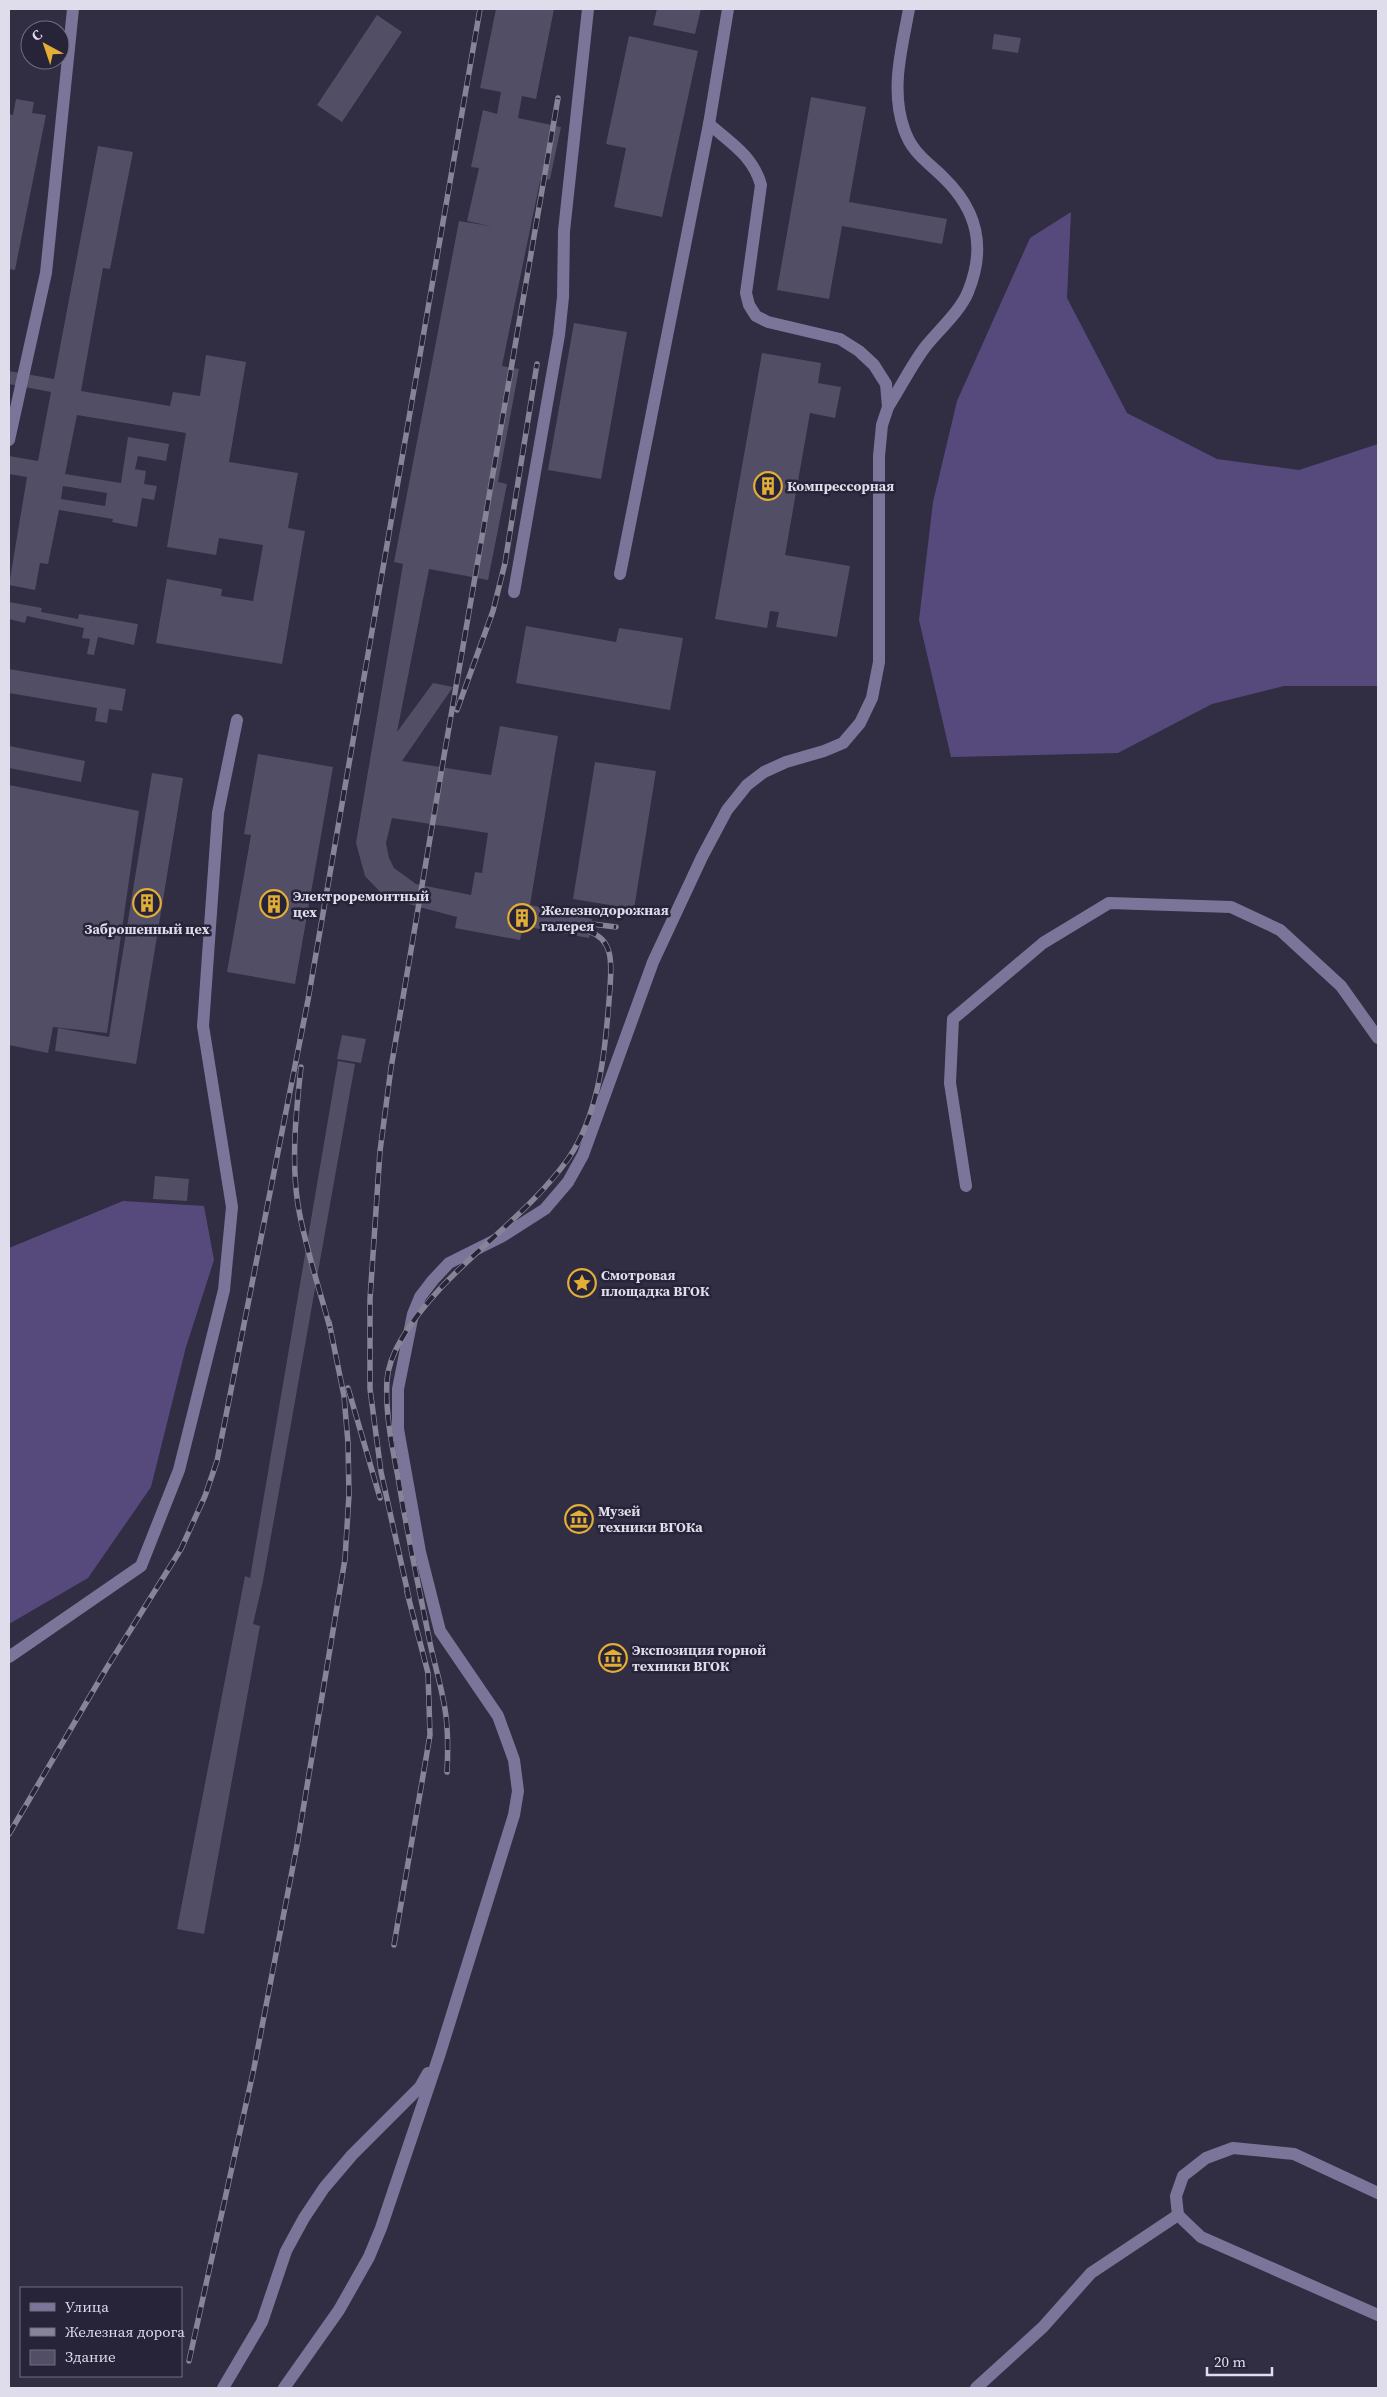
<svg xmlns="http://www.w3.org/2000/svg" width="1387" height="2397" font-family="'Source Serif 4',serif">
  <rect width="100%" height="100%" fill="#312d43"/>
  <!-- grass -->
  <g fill="#564a7d">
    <polygon points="1071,212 1067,298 1127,413 1217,459 1299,470 1378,444 1378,686 1284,686 1212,704 1118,753 951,757 919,620 933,502 957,401 1030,238"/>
    <polygon points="123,1201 204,1206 214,1260 186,1347 151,1487 88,1578 9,1624 9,1248"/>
  </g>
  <!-- building -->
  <g fill="#524e65" fill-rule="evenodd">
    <path d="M 496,9 L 554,9 L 536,99 L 522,96 L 518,118 L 561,127 L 550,179 L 540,181 L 502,366 L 519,369 L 498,482 L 507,484 L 488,580 L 429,569 L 397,732 L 433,683 L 453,687 L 402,761 L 491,775 L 500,726 L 558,736 L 530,905 L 592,919 L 589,938 L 523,926 L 520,940 L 455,928 L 457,917 L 412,905 L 383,895 L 365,876 L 356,843 L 403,564 L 394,562 L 459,221 L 490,226 L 467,221 L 479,168 L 471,167 L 483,110 L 497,114 L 501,92 L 480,88 ZM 392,818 L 488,833 L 482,873 L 475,872 L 471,895 L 416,884 L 394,868 L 389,858 L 386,843 Z"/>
    <polygon points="657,9 701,9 695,34 653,25"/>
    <polygon points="377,15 402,32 342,122 317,105"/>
    <polygon points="994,34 1021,38 1018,53 992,49"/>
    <polygon points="629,36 698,51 662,217 614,207 626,148 606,144"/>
    <polygon points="811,97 866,107 849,202 947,219 942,244 842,226 829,299 777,290"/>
    <polygon points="16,99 34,102 32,113 46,115 15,270 9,269 9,114 13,115"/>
    <path d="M 98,146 L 133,152 L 110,269 L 103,268 L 81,391 L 170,406 L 173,392 L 200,396 L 206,355 L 246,362 L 229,462 L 298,473 L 288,528 L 305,531 L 282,664 L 156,643 L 167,579 L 222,589 L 221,596 L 253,601 L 263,545 L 219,538 L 216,555 L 167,547 L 186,433 L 77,415 L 65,474 L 121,483 L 128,437 L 169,444 L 166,461 L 138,456 L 135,469 L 146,471 L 144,484 L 157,486 L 154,500 L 142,498 L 137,527 L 112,522 L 113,519 L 59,510 L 48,564 L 40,563 L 35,590 L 9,585 L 27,477 L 9,474 L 9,456 L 38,461 L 51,392 L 9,384 L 9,371 L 54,379 ZM 63,486 L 107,493 L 105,506 L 61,499 Z"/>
    <polygon points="574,323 627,332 601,479 548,470"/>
    <polygon points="762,353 821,363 818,383 841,387 835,418 810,413 785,555 850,566 837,637 776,627 779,612 770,611 767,628 715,619"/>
    <polygon points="9,602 42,608 41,612 78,619 79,614 138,624 134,645 98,637 94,655 87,654 90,639 82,638 84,628 27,616 25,623 9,619"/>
    <polygon points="526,626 616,642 619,628 683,638 670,710 516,683"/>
    <polygon points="9,669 126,689 122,711 109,709 107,723 95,721 97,708 9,693"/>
    <polygon points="9,746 85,761 81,782 9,768"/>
    <polygon points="258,754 333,767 295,984 227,972 251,835 244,834"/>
    <polygon points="595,762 656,771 634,909 573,899"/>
    <polygon points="152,773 183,778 136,1064 55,1051 58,1028 109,1037"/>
    <polygon points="9,785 139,811 107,1033 53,1027 48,1053 9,1045"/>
    <polygon points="342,1035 366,1039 361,1063 337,1059"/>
    <polygon points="338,1061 355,1064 263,1581 253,1624 260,1626 204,1934 177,1929 245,1576 250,1578"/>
    <polygon points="155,1176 189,1179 187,1201 153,1199"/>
  </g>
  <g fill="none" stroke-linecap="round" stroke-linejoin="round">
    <!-- minor -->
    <g stroke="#7c759a" stroke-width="12">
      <path d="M 888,407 C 901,387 912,364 926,346 C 939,330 961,310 968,292 C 986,248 978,211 944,178 C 927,161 912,153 904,129 C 890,89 902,48 909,9"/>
      <polyline points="9,440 46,273 73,9"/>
      <polyline points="620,574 709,124 728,9"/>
      <polyline points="514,592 559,335 563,297 564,231 588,9"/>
      <polyline points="966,1186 950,1083 953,1019 1043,943 1109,903 1231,907 1280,930 1341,986 1378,1038"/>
      <polyline points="9,1657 141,1566 179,1470 224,1290 232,1207 203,1026 218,813 237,720"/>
      <polyline points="1378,2193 1294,2154 1233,2148 1206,2158 1183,2176 1176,2196 1178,2215 1201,2237 1378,2315"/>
      <polyline points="223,2388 262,2322 286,2251 304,2218 324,2188 352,2155 420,2087 428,2073"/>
      <path d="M 284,2388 L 339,2310 L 369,2257 L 381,2228 L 440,2053 L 514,1815 L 518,1791 L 514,1760 L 498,1716 L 440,1631 L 420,1552 L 398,1429 L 398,1389 L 413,1314 L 420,1297 L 433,1280 L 449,1263 L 501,1237 L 545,1209 L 568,1182 L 583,1155 L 653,962 L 702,857 L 727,810 L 747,785 L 764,772 L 786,762 L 824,751 L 843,743 L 860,723 L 872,698 L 879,662 L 879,456 L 882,425 L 888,407 L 886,384 L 874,365 L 859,351 L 840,339 L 768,322 L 756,316 L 749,305 L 746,293 L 761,185 C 753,156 731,143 709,124"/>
      <polyline points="976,2388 1043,2327 1091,2273 1178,2215"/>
    </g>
    <defs>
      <g id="rail">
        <polyline points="457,710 493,611 505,563 537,364"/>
        <polyline points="592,924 616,927"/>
        <path d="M 301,1067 C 296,1112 291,1160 298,1205 C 305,1247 319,1287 330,1328"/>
        <polyline points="348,1388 380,1498"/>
        <polyline points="409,1598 381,1472 370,1389 370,1299 380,1151 391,1068 444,756 558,98"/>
        <path d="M 447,1772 C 448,1753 448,1734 446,1716 C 443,1691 435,1667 430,1643 C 419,1588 407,1533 398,1477 C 392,1446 385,1413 387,1380 C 388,1367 394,1352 401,1340 C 443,1268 520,1226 568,1159 C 601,1112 606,1043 610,988 C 611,968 615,940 590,932"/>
        <polyline points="9,1834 106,1669 181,1549 205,1496 217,1461 308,1000 480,9"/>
        <polyline points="394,1945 430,1735 428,1673 407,1592"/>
        <polyline points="189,2361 254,2068 298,1840 345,1559 349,1495 348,1443 344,1396 329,1322"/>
      </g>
    </defs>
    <!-- rail casing -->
    <use href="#rail" stroke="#888497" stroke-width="5.5"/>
    <!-- rail -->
    <use href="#rail" stroke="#272338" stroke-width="4" stroke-dasharray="11" stroke-linecap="butt"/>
  </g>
  <!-- icons -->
  <defs>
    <symbol id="building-ring" viewBox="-11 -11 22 22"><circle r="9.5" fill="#272338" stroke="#e3ae35" stroke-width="1.5"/><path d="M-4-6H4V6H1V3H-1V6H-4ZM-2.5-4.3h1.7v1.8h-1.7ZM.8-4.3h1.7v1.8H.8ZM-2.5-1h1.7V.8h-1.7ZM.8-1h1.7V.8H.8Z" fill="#e3ae35"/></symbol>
    <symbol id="sight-ring" viewBox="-11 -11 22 22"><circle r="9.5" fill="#272338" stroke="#e3ae35" stroke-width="1.5"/><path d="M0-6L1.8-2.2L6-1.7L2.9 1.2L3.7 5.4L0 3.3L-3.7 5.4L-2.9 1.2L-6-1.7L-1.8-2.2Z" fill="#e3ae35"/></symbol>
    <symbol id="museum-ring" viewBox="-11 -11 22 22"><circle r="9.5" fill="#272338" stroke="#e3ae35" stroke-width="1.5"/><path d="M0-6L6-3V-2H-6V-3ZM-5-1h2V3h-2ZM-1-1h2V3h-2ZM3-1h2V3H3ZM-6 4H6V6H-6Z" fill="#e3ae35"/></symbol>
  </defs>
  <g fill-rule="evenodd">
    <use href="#building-ring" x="752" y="470" width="32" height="32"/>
    <use href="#building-ring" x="131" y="887" width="32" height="32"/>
    <use href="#building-ring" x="258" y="888" width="32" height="32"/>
    <use href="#building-ring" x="506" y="902" width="32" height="32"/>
    <use href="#sight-ring" x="566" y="1267" width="32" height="32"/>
    <use href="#museum-ring" x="563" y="1503" width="32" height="32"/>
    <use href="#museum-ring" x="597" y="1642" width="32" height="32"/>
  </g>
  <g text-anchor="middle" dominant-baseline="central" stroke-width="5" stroke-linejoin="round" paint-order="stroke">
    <!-- poi labels -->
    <g font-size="14" font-weight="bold" fill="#dfdceb" stroke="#272338" text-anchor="start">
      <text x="787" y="486">Компрессорная</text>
      <text x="293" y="896">Электроремонтный<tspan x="293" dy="16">цех</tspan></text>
      <text x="541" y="910">Железнодорожная<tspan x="541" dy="16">галерея</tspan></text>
      <text x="147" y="929" text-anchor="middle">Заброшенный цех</text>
      <text x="601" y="1275">Смотровая<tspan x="601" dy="16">площадка ВГОК</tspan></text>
      <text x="598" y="1511">Музей<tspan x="598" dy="16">техники ВГОКа</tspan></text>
      <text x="632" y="1650">Экспозиция горной<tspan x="632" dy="16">техники ВГОК</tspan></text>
    </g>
  </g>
  <!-- border -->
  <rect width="1387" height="2397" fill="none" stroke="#dfdceb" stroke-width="20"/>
  <!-- legend -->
  <rect x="20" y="2287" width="162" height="90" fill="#272338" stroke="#716d80"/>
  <rect x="30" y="2303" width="25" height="8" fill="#7c759a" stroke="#716d80"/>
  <text x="65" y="2312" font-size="15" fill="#dfdceb">Улица</text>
  <rect x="30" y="2328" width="25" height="8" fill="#888497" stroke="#716d80"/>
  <text x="65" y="2337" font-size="15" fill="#dfdceb">Железная дорога</text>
  <rect x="30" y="2350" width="25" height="15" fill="#524e65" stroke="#716d80"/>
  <text x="65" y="2362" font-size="15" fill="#dfdceb">Здание</text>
  <!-- north arrow -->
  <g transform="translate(45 45) rotate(320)"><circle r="24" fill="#272338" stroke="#716d80"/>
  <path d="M0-4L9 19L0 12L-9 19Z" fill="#e3ae35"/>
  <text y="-8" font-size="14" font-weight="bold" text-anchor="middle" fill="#dfdceb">С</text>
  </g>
  <!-- scale -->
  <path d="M1207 2367v8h65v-8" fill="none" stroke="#dfdceb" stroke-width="2.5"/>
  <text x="1214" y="2367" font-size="15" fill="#dfdceb" stroke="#272338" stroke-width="4" paint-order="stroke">20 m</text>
</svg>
